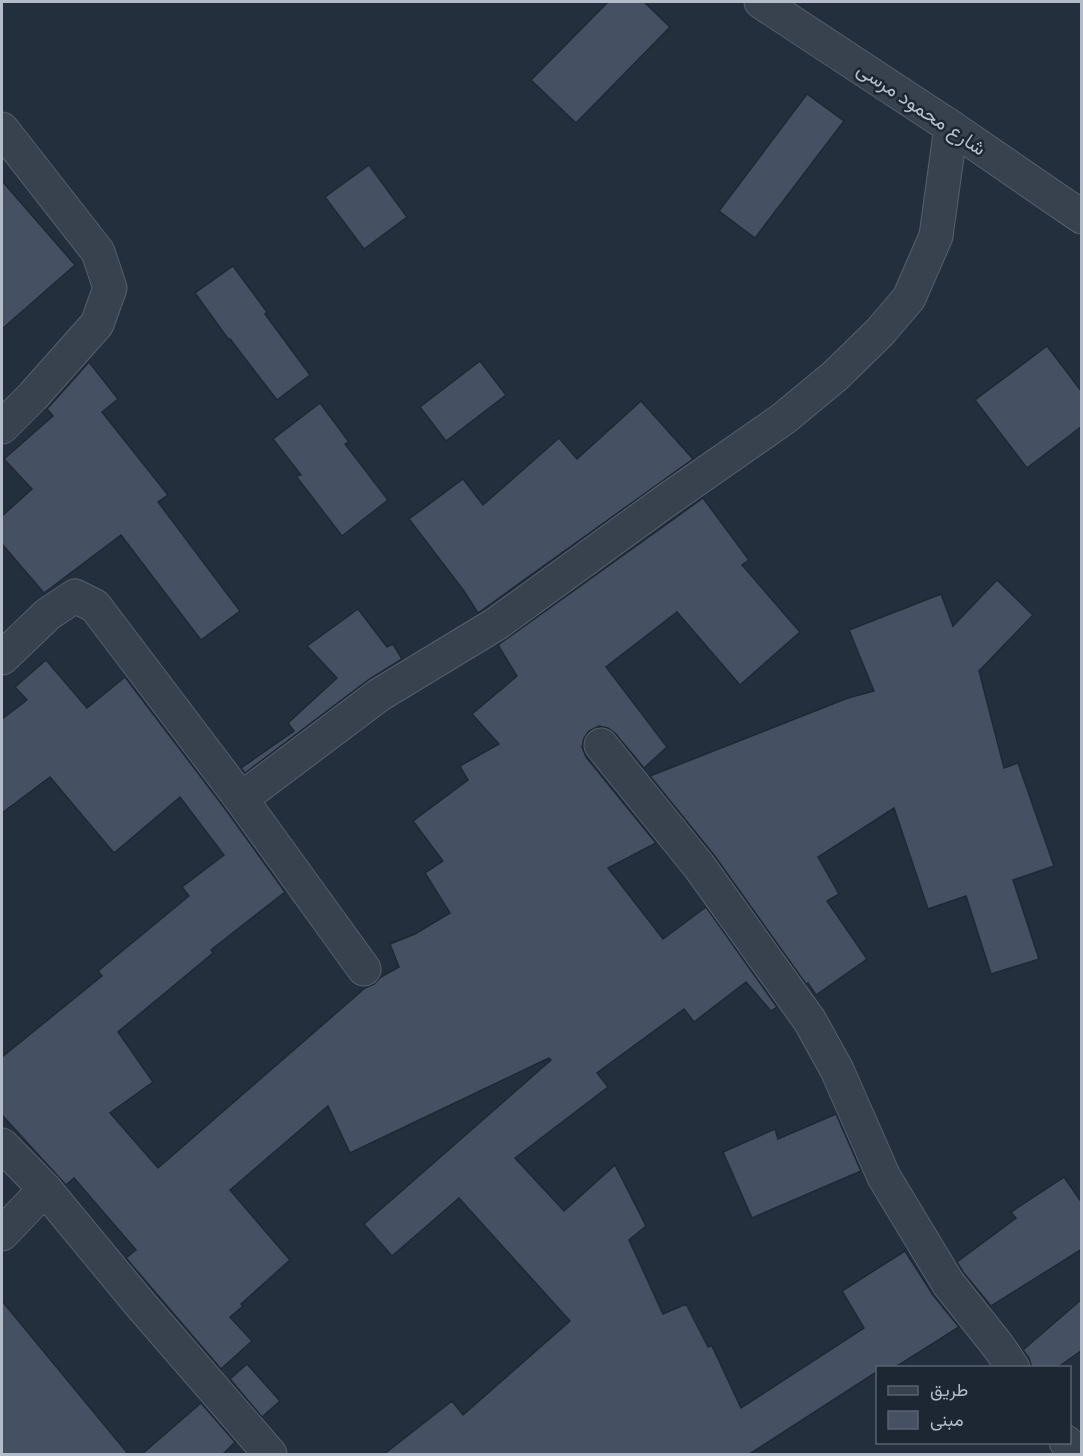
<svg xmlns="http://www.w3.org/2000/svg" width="1083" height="1456" font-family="'Noto Sans',Vazirmatn,sans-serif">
  <rect width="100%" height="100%" fill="#242f3e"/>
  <!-- building -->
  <g fill="#455162" stroke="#1f2835" stroke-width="1.5">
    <polygon points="608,2 644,2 670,27 576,123 531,80"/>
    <polygon points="807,94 844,121 755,238 719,211"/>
    <polygon points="369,165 407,217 364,249 325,197"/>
    <polygon points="2,181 75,265 2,329"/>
    <polygon points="233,266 267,312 265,314 310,375 277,400 230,339 229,340 195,293"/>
    <polygon points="1047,346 1082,392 1082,426 1027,468 975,400"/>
    <polygon points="480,361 506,395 446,441 420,407"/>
    <polygon points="89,362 118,399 102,412 168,495 158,502 240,611 201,640 121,535 44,593 2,544 2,516 32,489 4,459 53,416 47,409"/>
    <polygon points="641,401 693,459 478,613 464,591 409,519 463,479 483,505 559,438 577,459"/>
    <polygon points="320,403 349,442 345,444 388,500 342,536 296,476 301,475 273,439"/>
    <polygon points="703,498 749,560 742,565 800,632 740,685 677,612 606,667 667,747 644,768 615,733 608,728 599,726 589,731 584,738 582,747 586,757 656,843 608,868 663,939 706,907 777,1007 771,1011 746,982 694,1022 684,1009 597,1073 608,1087 515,1158 564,1211 615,1165 646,1226 629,1240 663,1314 686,1304 708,1347 712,1346 741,1408 864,1328 842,1291 905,1251 933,1295 959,1327 894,1368 878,1368 878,1371 748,1455 383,1455 452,1401 463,1415 570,1321 459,1198 392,1256 364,1224 551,1060 549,1058 350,1153 328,1106 230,1190 290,1260 241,1304 243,1306 230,1317 252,1341 221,1369 126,1258 136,1250 74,1178 66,1185 2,1115 2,1057 102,976 98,971 189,896 182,887 224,855 180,797 114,853 50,777 2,813 2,719 27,700 15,687 46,660 87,708 125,677 226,810 285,892 211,950 213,953 118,1032 153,1082 110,1113 158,1168 365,988 374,984 381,977 399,967 390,944 415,934 450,913 425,873 443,861 413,821 468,780 460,766 499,744 472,714 517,676 498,645"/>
    <polygon points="997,580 1033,615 979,671 1004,768 1018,763 1054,866 1013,880 1039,959 991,974 966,896 928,909 894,808 818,857 839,894 827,901 867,959 816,995 808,983 806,984 714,855 650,776 848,698 874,691 849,630 941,594 953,626"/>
    <polygon points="358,609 387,647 393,644 402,659 368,680 245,773 241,768 294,731 288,723 337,678 307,646"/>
    <polygon points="836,1114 861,1171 752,1218 723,1152 775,1129 778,1139"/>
    <polygon points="1064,1177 1082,1203 1082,1249 991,1306 963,1272 957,1262 1016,1218 1011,1212"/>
    <polygon points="1082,1299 1082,1350 1057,1368 1032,1368 1029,1358 1023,1350"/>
    <polygon points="2,1301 129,1455 2,1455"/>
    <polygon points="247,1364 280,1401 262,1417 230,1379"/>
    <polygon points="201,1403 235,1442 222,1455 141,1455"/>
  </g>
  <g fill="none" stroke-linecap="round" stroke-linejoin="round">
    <defs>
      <g id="street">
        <polyline points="761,2 951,127 1082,217"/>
        <polyline points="2,129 98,252 110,288 97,324 33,396 2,427"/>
        <polyline points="2,658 48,614 75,596 95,606 241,799 364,969"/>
        <polyline points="601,745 699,866 810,1021 837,1070 884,1177 948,1283 998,1346 1013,1368"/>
        <polyline points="241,799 379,695 496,624 664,502 783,419 835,376 880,332 909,298 936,236 951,127"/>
        <polyline points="2,1145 45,1189 140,1304 270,1454"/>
        <polyline points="2,1234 45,1189"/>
        <polyline points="1066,1442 1075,1454"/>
      </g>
    </defs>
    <!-- street casing -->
    <use href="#street" stroke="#565f6c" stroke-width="35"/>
    <!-- street -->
    <use href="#street" stroke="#38414e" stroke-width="33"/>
  </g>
  <g text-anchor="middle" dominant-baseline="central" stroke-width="5" stroke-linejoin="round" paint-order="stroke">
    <!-- street labels -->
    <g font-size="20" fill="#b4bcc9" stroke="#1d2633">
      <text transform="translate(922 108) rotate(34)">شارع محمود مرسى</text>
    </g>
  </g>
  <!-- border -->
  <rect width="1083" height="1456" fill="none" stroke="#b4bcc9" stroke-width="6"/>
  <!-- legend -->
  <rect x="876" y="1366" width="195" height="78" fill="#1d2633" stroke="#59626f" stroke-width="1.5"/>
  <rect x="888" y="1386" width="30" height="9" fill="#38414e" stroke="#59626f" stroke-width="1.5"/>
  <text x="930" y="1396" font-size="18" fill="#b4bcc9">طريق</text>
  <rect x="888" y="1411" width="30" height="18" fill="#455162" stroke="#59626f" stroke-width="1.5"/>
  <text x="930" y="1426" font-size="18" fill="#b4bcc9">مبنى</text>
</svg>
